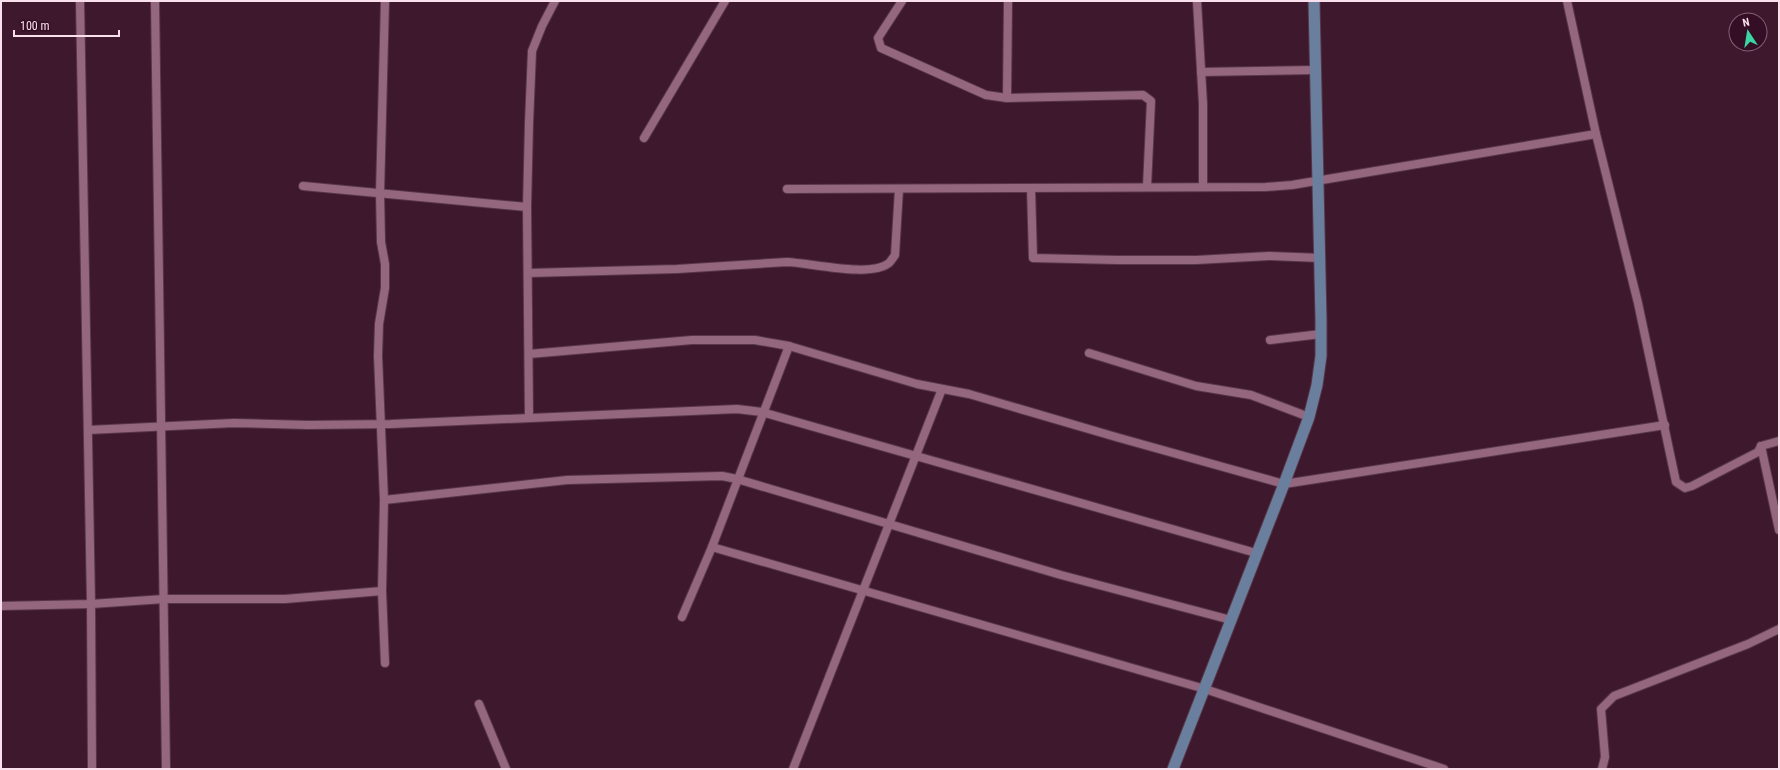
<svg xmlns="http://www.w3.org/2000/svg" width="1780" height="770" font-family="'Roboto Condensed',sans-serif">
  <rect width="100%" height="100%" fill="#3e182d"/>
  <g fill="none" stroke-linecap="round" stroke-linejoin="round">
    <defs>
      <g id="street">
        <polyline points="80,1 91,604 92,769"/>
        <polyline points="155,1 166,769"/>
        <polyline points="385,1 380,193 381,242 385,264 385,288 379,324 378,356 384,500 382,591 385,663"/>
        <polyline points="902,1 878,38 881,48 986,95 1007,98 1143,95 1151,101 1147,187"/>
        <polyline points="1197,1 1203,104 1203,187"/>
        <polyline points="1567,1 1596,134 1638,303 1676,482 1685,488 1692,486 1758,452 1761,446 1779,441"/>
        <polyline points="1201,72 1315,70"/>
        <polyline points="1007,98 1008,1"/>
        <polyline points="644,138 725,1"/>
        <polyline points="303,186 527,207"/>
        <polyline points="1031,188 1033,258 1117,260 1196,260 1269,256 1321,258"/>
        <polyline points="787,189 1266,187 1292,185 1596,134"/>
        <path d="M 528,273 L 677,269 L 787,262 C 811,263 871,278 889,263 C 891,261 893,258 895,255 L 899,189"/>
        <polyline points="1270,340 1321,334"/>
        <polyline points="1089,353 1196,386 1251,395 1309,417"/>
        <polyline points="529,354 692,340 755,340 789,346 917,384 969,394 1116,437 1284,484 1665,425"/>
        <polyline points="529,417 527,207 529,123 532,51 542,26 555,1"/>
        <polyline points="88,430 234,423 308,425 391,424 737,409 762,412 1256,553"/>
        <polyline points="1761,446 1779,530"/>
        <polyline points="384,500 567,480 722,476 737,479 1061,575 1231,620"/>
        <polyline points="712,547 1205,689 1444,769"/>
        <polyline points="1,606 91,604 164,599 285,599 382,591"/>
        <polyline points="682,617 712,547 789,346"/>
        <polyline points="479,704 506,769"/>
        <polyline points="793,769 942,389"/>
        <polyline points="1602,769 1605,757 1601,709 1614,696 1748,644 1779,629"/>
      </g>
      <polyline id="secondary" points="1173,769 1284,484 1309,417 1317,385 1321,356 1321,320 1314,1"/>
    </defs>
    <!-- street casing -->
    <use href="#street" stroke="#573749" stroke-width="10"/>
    <!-- secondary casing -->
    <use href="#secondary" stroke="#573749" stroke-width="13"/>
    <!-- street -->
    <use href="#street" stroke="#95677f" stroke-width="8"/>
    <!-- secondary -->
    <use href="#secondary" stroke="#6a7e9d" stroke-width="11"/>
  </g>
  <!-- border -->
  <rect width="1780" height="770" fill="none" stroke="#fae0ec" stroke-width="4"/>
  <!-- north arrow -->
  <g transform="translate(1748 32) rotate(348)"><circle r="19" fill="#330e24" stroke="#836274"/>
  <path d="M0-3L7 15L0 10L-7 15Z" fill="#3bd4a4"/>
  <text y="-6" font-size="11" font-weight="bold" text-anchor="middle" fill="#fae0ec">N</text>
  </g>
  <!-- scale -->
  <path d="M14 30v6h105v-6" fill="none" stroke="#fae0ec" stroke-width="2"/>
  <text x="20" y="30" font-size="12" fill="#fae0ec" stroke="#330e24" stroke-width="3" paint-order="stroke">100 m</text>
</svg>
